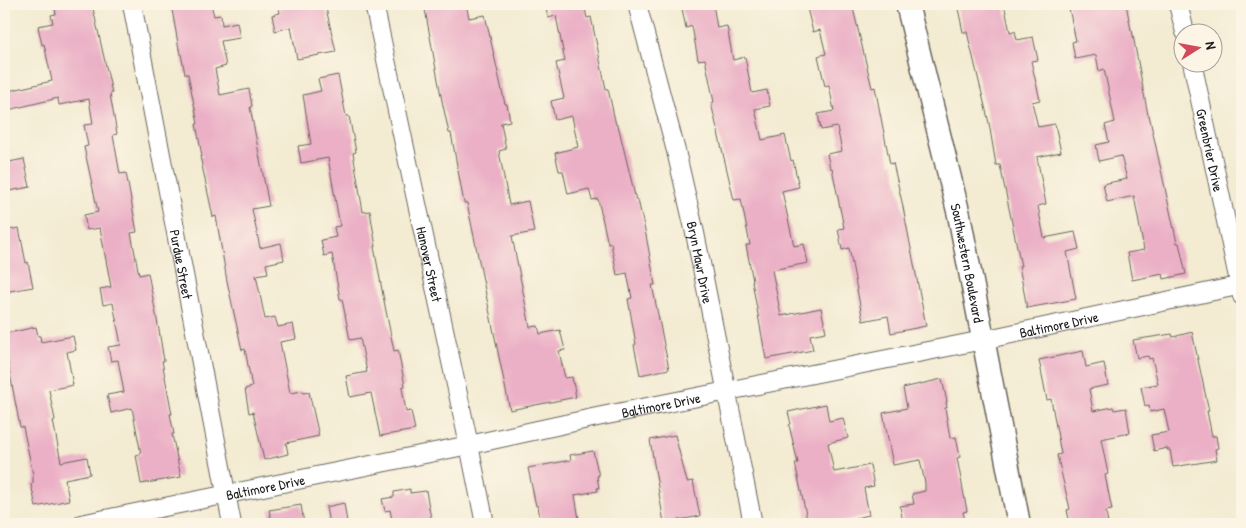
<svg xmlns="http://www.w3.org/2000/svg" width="1246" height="528" font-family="'Patrick Hand',sans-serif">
  <rect width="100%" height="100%" fill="#fcf5e5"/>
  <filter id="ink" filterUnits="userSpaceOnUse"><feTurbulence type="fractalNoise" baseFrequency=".02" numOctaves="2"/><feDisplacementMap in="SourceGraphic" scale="10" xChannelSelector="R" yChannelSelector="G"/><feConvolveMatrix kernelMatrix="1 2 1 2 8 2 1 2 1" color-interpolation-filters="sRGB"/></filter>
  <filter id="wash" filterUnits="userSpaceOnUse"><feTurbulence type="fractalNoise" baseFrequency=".0096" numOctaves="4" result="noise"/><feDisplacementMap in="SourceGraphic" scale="20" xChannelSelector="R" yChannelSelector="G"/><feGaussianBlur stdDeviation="1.12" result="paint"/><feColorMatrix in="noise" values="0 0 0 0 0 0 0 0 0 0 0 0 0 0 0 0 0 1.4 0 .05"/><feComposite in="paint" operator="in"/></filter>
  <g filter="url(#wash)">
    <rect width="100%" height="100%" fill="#f3ebd2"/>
    <g id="blocks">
      <!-- building -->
      <g fill="#ebb0c6">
        <polygon points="54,4 92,4 112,93 110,94 117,134 113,135 120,174 126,173 137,232 131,233 139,275 148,273 159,330 164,361 162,361 172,414 170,414 174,434 172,434 181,477 141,484 136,455 141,454 132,408 111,413 107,395 124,392 118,360 111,361 108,347 121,345 113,303 103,305 100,289 111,287 100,228 87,230 84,215 98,212 84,147 88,146 84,125 93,124 89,99 59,105 58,98 4,111 4,92 52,81 44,44 42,45 38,26 53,23 51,15 56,14"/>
        <polygon points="171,4 211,4 214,16 221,15 222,25 237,22 240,38 221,41 226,66 215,69 220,95 249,89 252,106 250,107 269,206 252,209 260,248 281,243 284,260 266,264 268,273 256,275 265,319 275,317 278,327 293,324 296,339 280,342 290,393 303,391 303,393 309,392 319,436 286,443 288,454 264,460 253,412 249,413 245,389 252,387 245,349 242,350 227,281 216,216 213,217 200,156 202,156 196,124 198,124 188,74 185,74 180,49 179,49"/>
        <polygon points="278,4 325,4 336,52 297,59 291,27 275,31 272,15 280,13"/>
        <polygon points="424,4 466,4 469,18 485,15 505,104 507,104 510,121 501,123 506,149 499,151 509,205 528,201 534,232 512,236 530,327 538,326 540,334 560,330 565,350 559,351 565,378 572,377 576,397 510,410 467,203 464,203 451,133 449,133 441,96"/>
        <polygon points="545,4 584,4 587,18 591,17 606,89 608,89 616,125 618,125 636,200 638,200 646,235 655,285 652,285 669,369 640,375 634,345 636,344 628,299 632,298 627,273 617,275 611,243 608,244 598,199 592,200 589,189 568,194 563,171 559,171 555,153 578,147 572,116 555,120 551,101 564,98 556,63 565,61 556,16 548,18"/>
        <polygon points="681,4 713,4 717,28 727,26 733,60 745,57 752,93 767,90 770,106 755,109 762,140 785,135 791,161 793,160 799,187 782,191 794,246 804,244 808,263 772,270 781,316 821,308 826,332 810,335 813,350 766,359 752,281 753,281 746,245 750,245 741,199 734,200 711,103 714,102 705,59 698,60 692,26 686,28"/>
        <polygon points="806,4 852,4 872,88 875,87 890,164 893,163 902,202 926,326 891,333 888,316 863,321 849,248 842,250 838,229 844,228 832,168 830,168 827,154 842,151 837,127 821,130 818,114 834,111 829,85 825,86 818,56 826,54 820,30 813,32"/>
        <polygon points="957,4 1004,4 1010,32 1015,31 1017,40 1033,37 1038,60 1031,61 1040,100 1032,102 1038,127 1055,124 1061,152 1037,157 1046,204 1038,206 1044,238 1075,232 1079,249 1067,252 1076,299 1027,308 1019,266 1021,266 1000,165 996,165 989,123 967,32 963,32"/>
        <polygon points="1068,4 1126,4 1131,30 1132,30 1148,115 1149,115 1177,243 1179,243 1186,274 1164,279 1163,274 1132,280 1127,253 1144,250 1134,196 1107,202 1103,184 1127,179 1121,156 1099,161 1096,145 1109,142 1105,125 1115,122 1104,69 1099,71 1096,55 1075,59 1072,42 1076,41"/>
        <polygon points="338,75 346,116 349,116 356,152 353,153 363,212 370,211 376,247 374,247 385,306 394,351 398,350 405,386 402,387 406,412 411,411 415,430 380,436 371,393 350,397 346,376 367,372 360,338 350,340 342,299 340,299 332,254 324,256 321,240 336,237 334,227 340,226 328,158 301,163 298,146 311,144 303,95 321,91 318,79"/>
        <polygon points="24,159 30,187 4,192 4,163"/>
        <polygon points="19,228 26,263 28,262 33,287 4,292 4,231"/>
        <polygon points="36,327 38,336 40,336 41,342 73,336 76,350 67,352 73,385 49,390 55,420 53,421 61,462 87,457 90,474 65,479 69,500 36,507 31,484 33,483 33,474 23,427 20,427 4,342 4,334"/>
        <polygon points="1192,332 1209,411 1207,411 1212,436 1216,436 1218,448 1215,449 1217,460 1173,467 1170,450 1167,450 1167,448 1154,451 1151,435 1169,432 1164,409 1150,412 1149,405 1145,406 1141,387 1158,384 1152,358 1149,359 1148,356 1137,358 1133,340 1172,334 1173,337"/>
        <polygon points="1083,351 1086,367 1104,363 1108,385 1089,389 1093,411 1113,407 1114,410 1126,408 1130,433 1101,439 1108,474 1105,475 1112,510 1106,511 1108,524 1070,524 1067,510 1070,509 1057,455 1061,454 1051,399 1047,400 1039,360"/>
        <polygon points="942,379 947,402 946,402 947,408 945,408 950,438 956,437 960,457 957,458 967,511 963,512 966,524 914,524 913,521 903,523 900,506 914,504 912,494 925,491 925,483 920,460 893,465 883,413 907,408 903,388"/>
        <polygon points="826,404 829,421 843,418 848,438 828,443 834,472 870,465 874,486 864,488 869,515 839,522 839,524 808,524 795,463 798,463 789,425 791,424 788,412"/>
        <polygon points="675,435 687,482 693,481 700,516 664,523 650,440"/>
        <polygon points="593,451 599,476 597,476 599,488 597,488 598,491 575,495 579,520 577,524 541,524 538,506 536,506 528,468 571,460 570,455"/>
        <polygon points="410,489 410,493 426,491 432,524 393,524 390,510 385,511 382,499 394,497 394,492"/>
        <polygon points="344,503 347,522 329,524 326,507"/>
        <polygon points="301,505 304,524 272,524 269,510"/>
      </g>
    </g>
  </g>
  <g filter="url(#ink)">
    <use href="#blocks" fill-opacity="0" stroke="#67645c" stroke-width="1"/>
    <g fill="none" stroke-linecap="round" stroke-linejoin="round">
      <defs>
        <g id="minor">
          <path id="s1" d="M 132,4 L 232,524"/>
          <path id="s2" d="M 374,4 L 469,445 L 485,524"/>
          <path id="s3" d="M 637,4 L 676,151 L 695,233 L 753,524"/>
          <polyline points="1178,4 1185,32"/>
          <path id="s4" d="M 1192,62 L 1242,296"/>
          <path id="s5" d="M 81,524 L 469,445 L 597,417 L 983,340 L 1242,285"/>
        </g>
        <g id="tertiary">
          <path id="s6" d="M 907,4 L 959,215 L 1019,524"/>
        </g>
      </defs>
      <!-- minor casing -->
      <use href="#minor" stroke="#67645c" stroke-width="20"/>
      <!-- tertiary casing -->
      <use href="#tertiary" stroke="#67645c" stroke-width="25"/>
      <!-- minor -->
      <use href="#minor" stroke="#fff" stroke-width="18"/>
      <!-- tertiary -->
      <use href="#tertiary" stroke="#fff" stroke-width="22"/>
    </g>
  </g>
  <g text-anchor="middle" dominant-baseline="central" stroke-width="4" stroke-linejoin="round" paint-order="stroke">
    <!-- street labels -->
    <g font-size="14" fill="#1c1c1c" stroke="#fcf5e5">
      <text stroke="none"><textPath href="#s4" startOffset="90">Greenbrier Drive</textPath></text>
      <text stroke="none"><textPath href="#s3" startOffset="266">Bryn Mawr Drive</textPath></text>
      <text stroke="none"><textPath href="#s6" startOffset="266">Southwestern Boulevard</textPath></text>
      <text stroke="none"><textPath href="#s1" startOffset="265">Purdue Street</textPath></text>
      <text stroke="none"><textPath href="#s2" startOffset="266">Hanover Street</textPath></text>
      <text stroke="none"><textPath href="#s5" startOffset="998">Baltimore Drive</textPath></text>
      <text stroke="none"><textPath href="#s5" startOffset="592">Baltimore Drive</textPath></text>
      <text stroke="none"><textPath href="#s5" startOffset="188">Baltimore Drive</textPath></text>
    </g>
  </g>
  <!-- margin -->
  <rect width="1246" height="528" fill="none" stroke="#fcf5e5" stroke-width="20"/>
  <!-- north arrow -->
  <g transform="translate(1198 48) rotate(79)"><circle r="24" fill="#fcf5e5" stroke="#a29e95"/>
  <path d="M0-4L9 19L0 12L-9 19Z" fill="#d1495b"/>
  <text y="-8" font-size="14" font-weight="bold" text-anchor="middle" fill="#1c1c1c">N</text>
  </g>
</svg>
